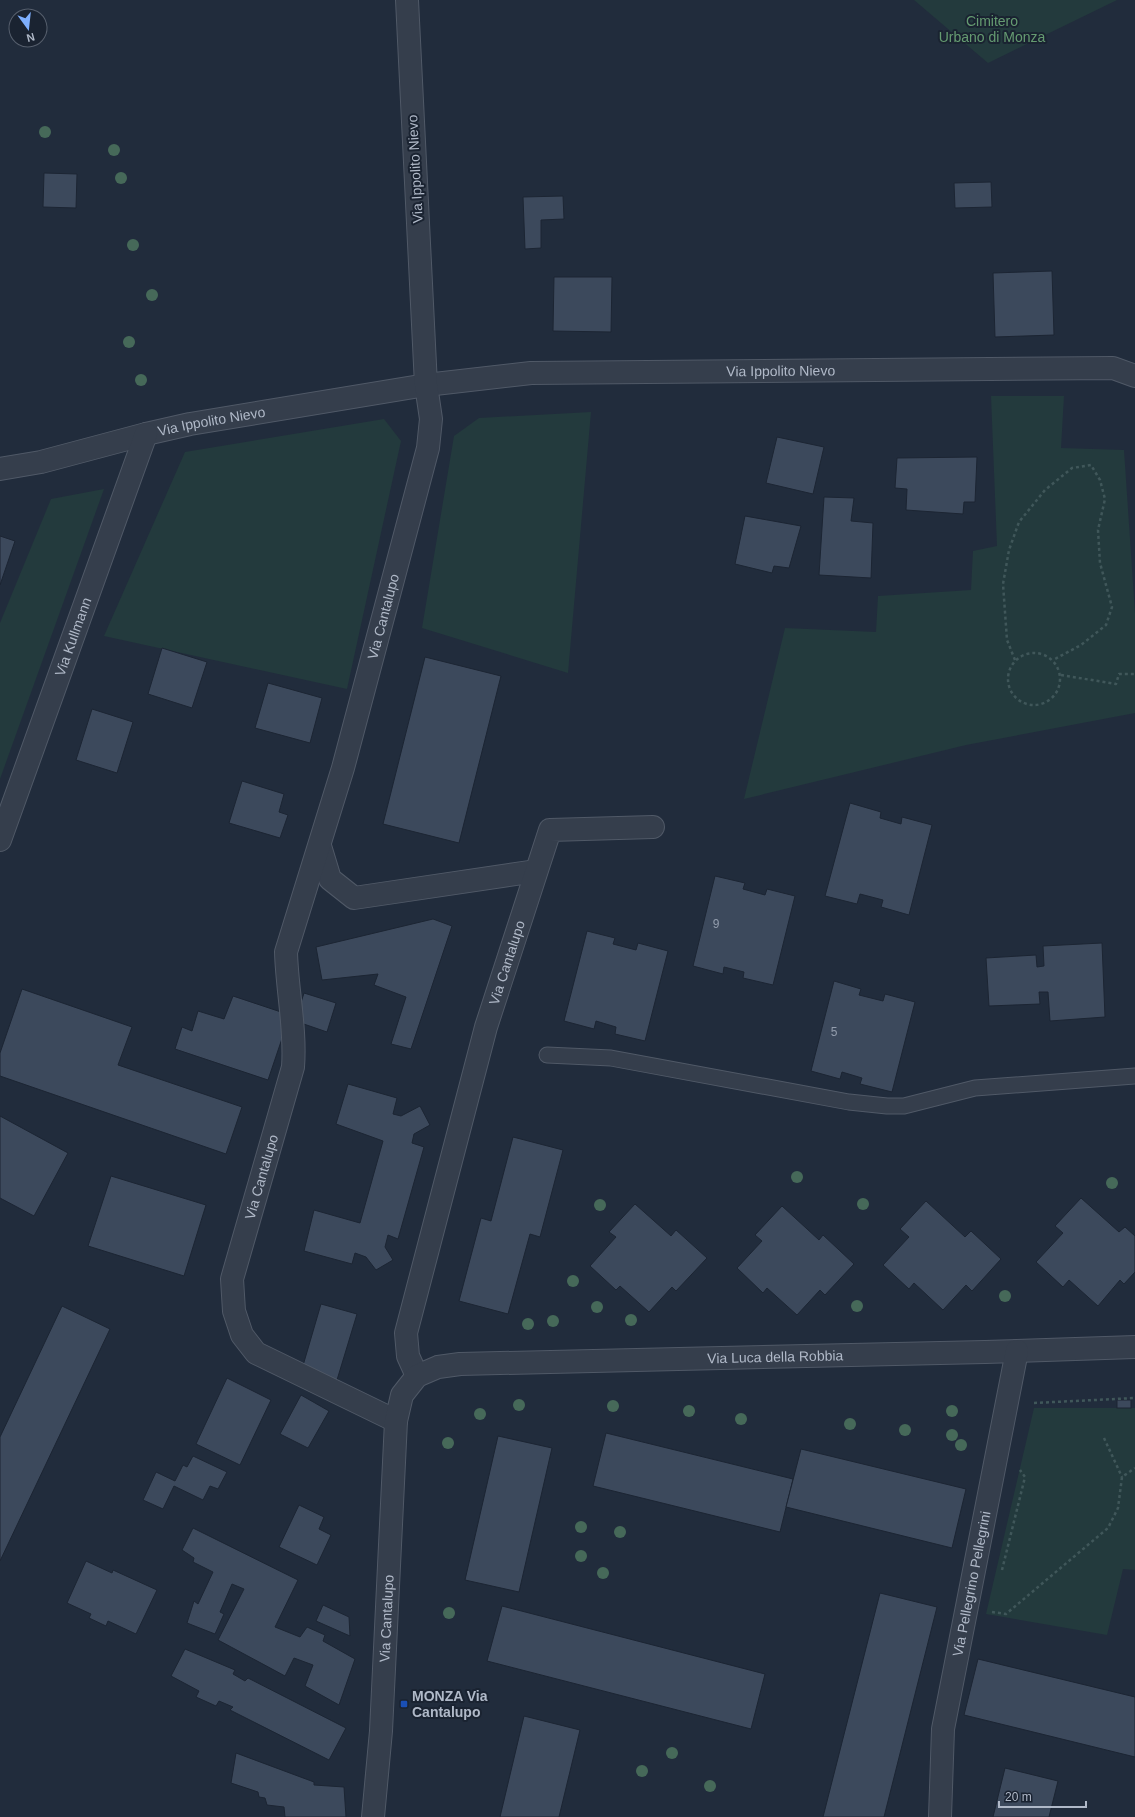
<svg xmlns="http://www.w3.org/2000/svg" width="1135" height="1817" font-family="Helvetica,sans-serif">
  <rect width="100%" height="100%" fill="#212c3c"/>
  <!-- green -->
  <g fill="#233a3d">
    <polygon points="914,0 1117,0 988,63"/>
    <polygon points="991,396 1064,396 1061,448 1124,450 1135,613 1135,713 966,745 744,799 785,628 876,632 878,596 971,590 973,551 997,546"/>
    <polygon points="591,412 568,673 422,628 454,436 479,418"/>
    <polygon points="384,419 401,441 347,689 104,636 185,452"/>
    <polygon points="104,489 0,779 0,623 51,499"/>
    <polygon points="1034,1408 1135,1408 1135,1570 1123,1569 1107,1635 986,1614"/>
  </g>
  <!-- building -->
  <g fill="#3c495c" stroke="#1c2533">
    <polygon points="44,173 77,174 76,208 43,207"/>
    <polygon points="991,182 992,207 955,208 954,183"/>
    <polygon points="563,196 564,219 541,220 541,248 525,249 523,197"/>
    <polygon points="1052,271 1054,335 995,337 993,273"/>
    <polygon points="554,277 612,277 611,332 553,331"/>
    <polygon points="777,437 824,447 813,494 766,483"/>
    <polygon points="977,457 975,502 964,502 963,514 906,510 907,489 895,488 897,458"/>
    <polygon points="824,497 854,498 851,521 873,523 871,578 819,575"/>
    <polygon points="745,516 801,526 789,568 774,566 772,573 735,564"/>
    <polygon points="0,536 15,541 0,585"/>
    <polygon points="162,648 207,662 192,708 148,694"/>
    <polygon points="425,657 501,676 459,843 383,824"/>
    <polygon points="268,683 322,698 310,743 255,728"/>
    <polygon points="92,709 133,722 117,773 76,760"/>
    <polygon points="242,781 284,794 279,812 288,815 280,838 229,823"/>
    <polygon points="850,803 881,812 880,818 901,824 902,817 932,825 909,915 881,907 883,900 860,894 857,904 825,896"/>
    <polygon points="715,876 745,883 743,889 765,895 767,889 795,896 773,985 743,978 744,972 724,967 723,974 693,966"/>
    <polygon points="433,919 452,926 411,1049 391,1044 406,997 374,985 378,974 322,980 316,947"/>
    <polygon points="587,931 615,938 613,944 636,950 638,943 668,951 645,1041 615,1034 616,1027 596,1021 594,1029 564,1021"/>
    <polygon points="1102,943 1105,1017 1050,1021 1048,992 1039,992 1040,1004 989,1006 986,958 1036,955 1037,967 1044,966 1043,946"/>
    <polygon points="834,981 861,989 859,995 883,1001 885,994 915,1002 892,1092 860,1084 862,1078 842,1072 840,1079 811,1071"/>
    <polygon points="22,989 132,1027 118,1065 242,1107 226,1154 0,1076 0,1053"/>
    <polygon points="304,993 336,1003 327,1032 295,1021"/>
    <polygon points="233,996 290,1015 268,1080 175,1049 182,1027 192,1031 198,1011 224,1019"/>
    <polygon points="348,1084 397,1098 393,1114 401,1116 420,1106 430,1125 414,1134 412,1143 424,1147 398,1239 388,1235 385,1247 393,1260 376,1270 366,1257 355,1253 352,1264 304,1251 314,1210 360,1223 383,1141 336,1124"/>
    <polygon points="0,1116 68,1153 34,1216 0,1198"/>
    <polygon points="513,1137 563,1150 540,1237 530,1234 508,1314 459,1301 481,1218 491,1221"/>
    <polygon points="111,1176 206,1205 184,1276 88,1246"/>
    <polygon points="1081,1198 1119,1232 1125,1227 1135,1236 1135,1272 1124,1284 1120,1280 1098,1306 1069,1280 1063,1287 1036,1262 1063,1233 1055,1226"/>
    <polygon points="926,1201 965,1237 971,1231 1001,1259 972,1291 966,1285 943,1310 914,1283 909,1289 883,1265 909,1237 900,1229"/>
    <polygon points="635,1204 671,1236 676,1230 707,1258 676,1291 672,1287 649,1312 620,1286 616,1290 590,1266 616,1237 609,1232"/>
    <polygon points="782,1206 819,1240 823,1235 854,1264 825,1295 820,1290 797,1315 767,1288 763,1293 737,1268 762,1241 755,1235"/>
    <polygon points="321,1304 357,1314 337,1380 302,1369"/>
    <polygon points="62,1306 110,1329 0,1561 0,1437"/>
    <polygon points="227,1378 271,1400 240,1465 196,1444"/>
    <polygon points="301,1395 329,1411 308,1448 280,1434"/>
    <rect x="1117" y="1400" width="14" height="8"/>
    <polygon points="606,1433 793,1479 780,1532 593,1486"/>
    <polygon points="498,1436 552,1448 519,1592 465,1580"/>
    <polygon points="801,1449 966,1489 952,1548 786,1507"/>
    <polygon points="193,1456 227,1472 218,1489 210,1486 203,1500 174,1486 163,1509 143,1500 156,1472 175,1481 183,1465 187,1467"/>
    <polygon points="299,1505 324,1517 319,1529 331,1535 317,1565 279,1547"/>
    <polygon points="193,1528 298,1580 275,1627 300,1637 307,1627 325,1635 323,1641 355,1659 339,1705 305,1686 313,1665 294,1658 285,1676 218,1640 244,1589 232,1584 220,1612 224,1614 215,1634 187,1623 194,1601 198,1604 213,1572 193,1562 194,1558 182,1550"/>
    <polygon points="86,1561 112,1573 113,1570 157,1590 136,1634 108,1621 106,1626 89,1618 91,1614 67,1603"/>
    <polygon points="880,1593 937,1607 884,1817 823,1817"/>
    <polygon points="323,1605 349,1617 350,1636 316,1621"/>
    <polygon points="502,1606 765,1674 751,1729 487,1661"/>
    <polygon points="185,1649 235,1670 233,1674 245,1681 248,1678 346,1728 329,1760 230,1710 233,1707 219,1701 216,1706 196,1697 199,1691 171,1676"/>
    <polygon points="978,1659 1135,1697 1135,1757 964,1715"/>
    <polygon points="524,1716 580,1730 559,1817 500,1817"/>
    <polygon points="236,1753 314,1782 314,1785 344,1787 346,1817 285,1817 284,1807 267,1805 265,1798 259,1797 258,1792 231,1783"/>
    <polygon points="1005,1768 1058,1781 1049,1817 993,1817"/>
  </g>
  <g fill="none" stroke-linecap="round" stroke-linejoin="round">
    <defs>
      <polyline id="service" points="547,1055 611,1058 849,1102 887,1106 904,1106 975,1088 1135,1076"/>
      <g id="minor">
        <path id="s1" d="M 0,469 L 41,462 L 146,434 L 190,424 L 426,385 L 531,373 L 1113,368 L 1135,376"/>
        <path id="s2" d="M 0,840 L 146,434"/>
        <polyline points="320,846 330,879 354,898 536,871"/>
        <path id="s3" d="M 417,1376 L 408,1356 L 406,1333 L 486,1027 L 550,830 L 653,827"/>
        <path id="s4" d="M 396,1421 L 256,1353 L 242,1335 L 234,1311 L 232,1279 L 293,1067 C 296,1029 287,990 286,952 L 343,768 L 428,448 L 431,419 L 426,385 L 407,0"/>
        <path id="s5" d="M 373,1817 L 381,1731 L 396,1421 L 402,1395 L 417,1376 L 438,1367 L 460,1364 L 985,1352 L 1135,1347"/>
        <path id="s6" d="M 940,1817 L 943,1729 L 1017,1351"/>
      </g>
    </defs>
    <!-- service casing -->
    <use href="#service" stroke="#505967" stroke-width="17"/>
    <!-- minor casing -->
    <use href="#minor" stroke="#505967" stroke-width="24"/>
    <!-- path -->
    <g stroke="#40575a" stroke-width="2.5" stroke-dasharray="3 3" stroke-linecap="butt">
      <circle cx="1034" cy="679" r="26"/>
      <polyline points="1015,660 1007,640 1003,584 1009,550 1019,522 1045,490 1072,468 1091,465 1100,480 1105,499 1098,530 1100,563 1112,607 1106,625 1081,645 1053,660"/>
      <polyline points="1061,675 1116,684 1119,674 1135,674"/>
      <polyline points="1034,1403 1135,1398"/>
      <polyline points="1104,1438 1122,1477"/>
      <polyline points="1002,1570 1025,1477 1020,1470"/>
      <polyline points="992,1612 1006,1614 1108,1528 1118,1508 1122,1477 1135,1468"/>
    </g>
    <!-- service -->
    <use href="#service" stroke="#353e4c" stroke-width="15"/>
    <!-- minor -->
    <use href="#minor" stroke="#353e4c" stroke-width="22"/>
  </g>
  <!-- trees -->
  <g fill="#466959">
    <circle cx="45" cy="132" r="6"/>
    <circle cx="114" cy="150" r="6"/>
    <circle cx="121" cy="178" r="6"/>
    <circle cx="133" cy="245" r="6"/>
    <circle cx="152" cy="295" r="6"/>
    <circle cx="129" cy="342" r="6"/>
    <circle cx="141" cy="380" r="6"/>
    <circle cx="797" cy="1177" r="6"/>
    <circle cx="1112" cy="1183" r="6"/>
    <circle cx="863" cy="1204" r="6"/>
    <circle cx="600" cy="1205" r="6"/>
    <circle cx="573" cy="1281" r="6"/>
    <circle cx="1005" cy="1296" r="6"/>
    <circle cx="857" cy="1306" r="6"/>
    <circle cx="597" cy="1307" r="6"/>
    <circle cx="631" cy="1320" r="6"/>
    <circle cx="553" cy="1321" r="6"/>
    <circle cx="528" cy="1324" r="6"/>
    <circle cx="519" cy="1405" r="6"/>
    <circle cx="613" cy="1406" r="6"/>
    <circle cx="689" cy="1411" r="6"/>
    <circle cx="952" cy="1411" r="6"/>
    <circle cx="480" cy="1414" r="6"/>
    <circle cx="741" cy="1419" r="6"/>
    <circle cx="850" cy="1424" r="6"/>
    <circle cx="905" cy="1430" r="6"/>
    <circle cx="952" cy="1435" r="6"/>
    <circle cx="448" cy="1443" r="6"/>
    <circle cx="961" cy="1445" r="6"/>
    <circle cx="581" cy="1527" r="6"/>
    <circle cx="620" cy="1532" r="6"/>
    <circle cx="581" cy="1556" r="6"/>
    <circle cx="603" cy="1573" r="6"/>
    <circle cx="449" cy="1613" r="6"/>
    <circle cx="672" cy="1753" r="6"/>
    <circle cx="642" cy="1771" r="6"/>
    <circle cx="710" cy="1786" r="6"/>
  </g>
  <!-- markers -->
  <rect fill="#1a4fb4" stroke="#1a2331" stroke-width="1.5" x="400" y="1700" width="8" height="8" rx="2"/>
  <g text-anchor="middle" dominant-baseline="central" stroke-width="4" stroke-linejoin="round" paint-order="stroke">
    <!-- number labels -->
    <g font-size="12" fill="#939dad">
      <text x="716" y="924">9</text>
      <text x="834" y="1032">5</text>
    </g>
    <!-- park labels -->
    <g font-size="14" fill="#659b71" stroke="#1a2331">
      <text x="992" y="21">Cimitero<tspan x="992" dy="16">Urbano di Monza</tspan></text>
    </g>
    <!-- street labels -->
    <g font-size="14" fill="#b0b9c8" stroke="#1a2331">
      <text transform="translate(415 169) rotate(-93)">Via Ippolito Nievo</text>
      <text stroke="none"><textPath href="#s1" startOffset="790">Via Ippolito Nievo</textPath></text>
      <text stroke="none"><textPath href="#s1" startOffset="217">Via Ippolito Nievo</textPath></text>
      <text stroke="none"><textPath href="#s4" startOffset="921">Via Cantalupo</textPath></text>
      <text stroke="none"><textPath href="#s2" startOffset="216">Via Kullmann</textPath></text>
      <text stroke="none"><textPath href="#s3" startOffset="429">Via Cantalupo</textPath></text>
      <text stroke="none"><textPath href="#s4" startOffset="342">Via Cantalupo</textPath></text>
      <text stroke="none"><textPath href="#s5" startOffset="808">Via Luca della Robbia</textPath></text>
      <text stroke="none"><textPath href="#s6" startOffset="236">Via Pellegrino Pellegrini</textPath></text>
      <text stroke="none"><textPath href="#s5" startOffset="199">Via Cantalupo</textPath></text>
    </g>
    <!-- poi labels -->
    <g font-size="14" font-weight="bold" fill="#b0b9c8" stroke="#1a2331" text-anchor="start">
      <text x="412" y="1696">MONZA Via<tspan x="412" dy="16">Cantalupo</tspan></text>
    </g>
  </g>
  <!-- north arrow -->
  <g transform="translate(28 28) rotate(165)"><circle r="19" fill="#1a2331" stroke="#565f6d"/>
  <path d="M0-3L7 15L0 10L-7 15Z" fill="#7eaffe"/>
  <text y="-6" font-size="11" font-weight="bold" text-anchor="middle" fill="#b0b9c8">N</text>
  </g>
  <!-- scale -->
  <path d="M999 1801v6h87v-6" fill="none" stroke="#b0b9c8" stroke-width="2"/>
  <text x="1005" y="1801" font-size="12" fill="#b0b9c8" stroke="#1a2331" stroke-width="3" paint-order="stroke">20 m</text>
</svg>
